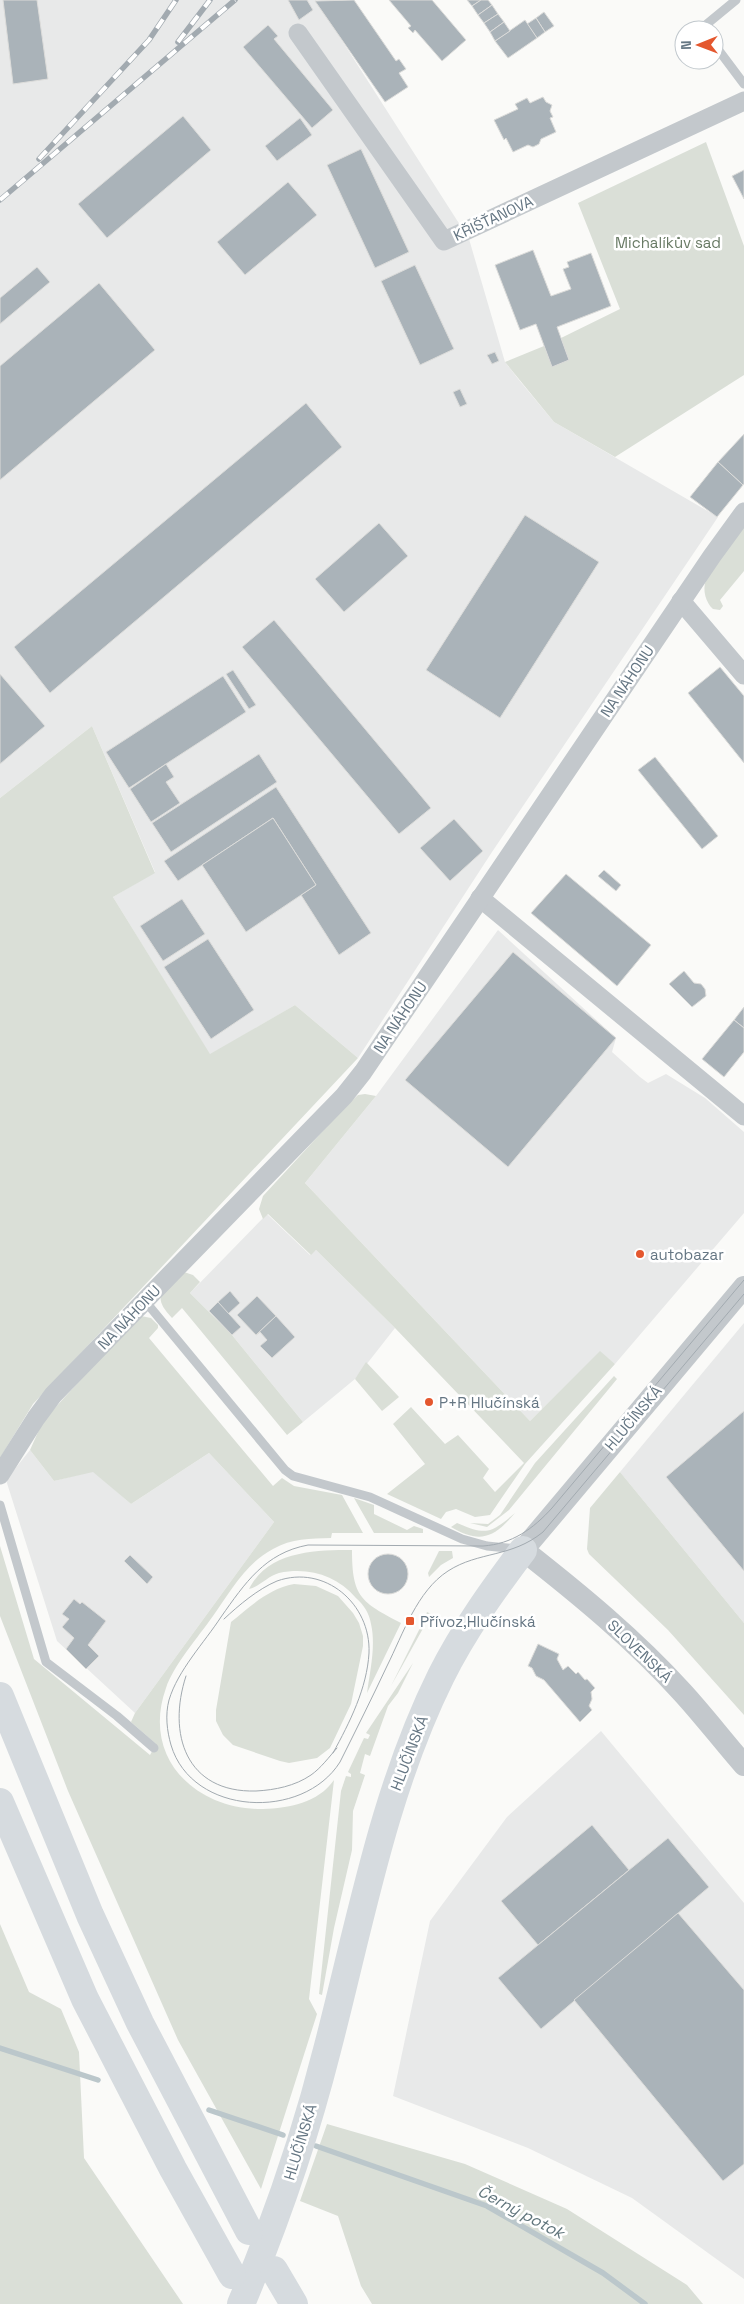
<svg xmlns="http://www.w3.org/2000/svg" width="744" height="2304" font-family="'Space Grotesk',sans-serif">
  <rect width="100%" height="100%" fill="#fafaf8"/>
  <!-- built -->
  <g fill="#e8e9e9">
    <polygon points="0,0 316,0 469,239 505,362 519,380 554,422 718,517 492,852 358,1058 295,1005 210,1055 113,897 155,872 92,726 0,798"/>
    <polygon points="498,930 616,1038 612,1052 640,1077 648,1083 666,1074 705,1098 744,1132 744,1213 615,1364 600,1352 530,1421 305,1183 376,1096"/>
    <polygon points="267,1214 310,1255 316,1250 395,1328 355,1379 303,1422 232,1335 190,1293"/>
    <polygon points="744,1323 744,1623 620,1472"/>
    <polygon points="30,1450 54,1481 93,1471 131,1504 209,1453 274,1522 135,1713 57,1641 6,1480"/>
    <polygon points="601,1731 744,1903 744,2279 632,2198 528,2148 393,2096 430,1921 507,1817"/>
  </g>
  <!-- green -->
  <g fill="#dadfd7">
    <polygon points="706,142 744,246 744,375 615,457 554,422 505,362 544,346 552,366 569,360 561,338 620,309 578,203"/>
    <path d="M 744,523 L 744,571 L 720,600 L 723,606 L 720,610 L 713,609 C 706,603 702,590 706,580 C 711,566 734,537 744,523 Z"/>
    <polygon points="92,726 155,873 113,897 210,1054 295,1005 358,1058 33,1404 0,1458 0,798"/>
    <polygon points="365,1094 376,1096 305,1183 530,1421 600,1351 615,1364 525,1464 490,1515 475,1517 456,1509 446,1512 441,1519 387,1494 425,1464 393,1424 411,1407 445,1444 458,1435 489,1469 483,1478 495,1492 524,1463 395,1328 316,1250 311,1255 268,1214 263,1219 259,1209 263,1196 345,1107 358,1095"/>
    <path d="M 184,1272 L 193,1275 L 200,1282 L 190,1293 L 232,1335 L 303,1422 L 287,1435 L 182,1308 L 172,1318 C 149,1294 165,1290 184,1272 Z"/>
    <path d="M 141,1316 L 151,1318 L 158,1325 L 158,1328 L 149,1338 L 273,1486 L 282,1478 L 294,1486 L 342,1495 L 363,1533 L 332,1533 L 331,1538 C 310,1539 292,1538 273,1549 C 246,1563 230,1592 213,1616 C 199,1636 173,1666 166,1688 C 141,1758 196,1810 263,1809 C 289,1808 318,1803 334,1780 L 309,1999 L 317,2014 L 261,2189 L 178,2040 L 68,1791 L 0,1616 L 0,1546 L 34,1659 L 150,1755 L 156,1744 L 131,1722 L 135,1713 L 274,1522 L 209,1453 L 131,1504 L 93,1472 L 54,1481 L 30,1450 L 43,1421 L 125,1331 Z"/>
    <polygon points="366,1362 399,1397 382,1411 355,1379"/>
    <polygon points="614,1376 617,1379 509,1510 487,1527 470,1523 488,1524 500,1515 535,1463"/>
    <polygon points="620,1472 744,1623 744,1715 668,1630 589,1554 587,1549 590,1508"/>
    <polygon points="354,1498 374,1505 374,1514 407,1530 414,1526 423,1529 423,1533 374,1533"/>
    <path d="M 515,1513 C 494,1538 480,1544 451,1527 L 457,1523 C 487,1536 491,1533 515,1513 Z"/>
    <path d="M 352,1550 C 352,1597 361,1602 401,1623 L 367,1693 C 370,1671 376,1646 371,1624 C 369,1613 364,1605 356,1598 C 336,1575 309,1567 279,1573 C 268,1576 259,1587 249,1589 C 268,1551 315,1550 352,1550 Z"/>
    <polygon points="439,1551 452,1551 453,1558 441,1565 429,1577 428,1573"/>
    <path d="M 294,1584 L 316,1586 L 338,1596 L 353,1613 L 359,1623 L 363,1636 L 363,1646 L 351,1704 L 330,1748 L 317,1758 L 289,1763 L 280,1761 L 233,1745 L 223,1735 L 216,1721 L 216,1710 L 231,1622 C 251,1606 268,1589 294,1584 Z"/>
    <polygon points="427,1612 431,1614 391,1686 423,1622"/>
    <polygon points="413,1663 398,1693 388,1706 370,1756 365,1754 360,1773 365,1775 353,1811 352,1850 334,1928 322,1995 319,1994 341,1791 346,1776 351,1777 351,1774 348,1772 364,1738 368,1739 370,1735 366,1733"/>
    <polygon points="0,1924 29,1992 61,2009 79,2052 84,2158 183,2304 0,2304"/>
    <polygon points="327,2124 465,2164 567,2209 687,2285 703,2304 372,2304 361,2286 338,2216 300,2201"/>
  </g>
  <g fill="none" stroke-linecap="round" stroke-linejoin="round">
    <!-- stream -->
    <g stroke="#bbc7cb" stroke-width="5.5">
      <polyline points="0,2048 98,2080"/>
      <polyline points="209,2110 283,2135"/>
      <polyline points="316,2146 487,2206 603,2273 645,2304"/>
    </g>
  </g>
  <!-- building -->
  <g fill="#aab3b9" stroke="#dcdcda">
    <polygon points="3,0 37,0 48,79 13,84"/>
    <polygon points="288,0 307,0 313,10 299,20"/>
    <polygon points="354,0 396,61 399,59 406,69 399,73 408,87 385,102 315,1"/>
    <polygon points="389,0 432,0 466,40 442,61 415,30 413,33 408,28 411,26"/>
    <polygon points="467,0 481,0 472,6"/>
    <polygon points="481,0 488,0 492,5 478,15 472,6"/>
    <polygon points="492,5 498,14 484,23 478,15"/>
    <polygon points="544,12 554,26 545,32 536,18"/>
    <polygon points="498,14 504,22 490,32 484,23"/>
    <polygon points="536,18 545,32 537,38 527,24"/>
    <polygon points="525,20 537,38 508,58 495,41"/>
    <polygon points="504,22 510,31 495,41 490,32"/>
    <polygon points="268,25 278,36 274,39 333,110 312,128 243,47"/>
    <polygon points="543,97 546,102 552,105 550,111 553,117 550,118 556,132 541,139 539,144 533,147 528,145 513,152 506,138 504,140 494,120 518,109 515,104 527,98 530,103"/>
    <polygon points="183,116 211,150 107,238 78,204"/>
    <polygon points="300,118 312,135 277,161 265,146"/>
    <polygon points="361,149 409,252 375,268 327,165"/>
    <polygon points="744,170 744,199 732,176"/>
    <polygon points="288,182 317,215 245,275 217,242"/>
    <polygon points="533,250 551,296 571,289 563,269 569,267 567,262 591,253 611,306 557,327 569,360 552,367 536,324 520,330 495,265"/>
    <polygon points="415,265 454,349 420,365 381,281"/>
    <polygon points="37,267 50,282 0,324 0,298"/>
    <polygon points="99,283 155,350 0,480 0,366"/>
    <polygon points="495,352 499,361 492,364 487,355"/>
    <polygon points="460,389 467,404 460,407 453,392"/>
    <polygon points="306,403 342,447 50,693 14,647"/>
    <polygon points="744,434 744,484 743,485 718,462"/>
    <polygon points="718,462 743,485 717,517 690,497"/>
    <polygon points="525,515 599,562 500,718 426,670"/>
    <polygon points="379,523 408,556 344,612 315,579"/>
    <polygon points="274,620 431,808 399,834 242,647"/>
    <polygon points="720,667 744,696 744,763 688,693"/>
    <polygon points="233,670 256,705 249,709 226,674"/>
    <polygon points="0,674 45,726 0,764"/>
    <polygon points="223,676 246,712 129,788 106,752"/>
    <polygon points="259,754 277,782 171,852 152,823"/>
    <polygon points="655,757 718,836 702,849 638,770"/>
    <polygon points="166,764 174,777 166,782 180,803 151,822 130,789"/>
    <polygon points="276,787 371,933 339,955 301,895 316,885 273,818 178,881 164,861"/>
    <polygon points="273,818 316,885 246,932 202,865"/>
    <polygon points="454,819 483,851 450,881 420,848"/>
    <polygon points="604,870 621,885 616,891 598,876"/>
    <polygon points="566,874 651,945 617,986 531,913"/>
    <polygon points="182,899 205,934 163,961 140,926"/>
    <polygon points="208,939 254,1010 211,1039 164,967"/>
    <polygon points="513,952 616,1038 508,1167 405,1080"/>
    <polygon points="684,971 694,983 701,984 705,989 706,996 692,1007 669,984"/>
    <polygon points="744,1007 744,1028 734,1020"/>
    <polygon points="734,1020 744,1028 744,1052 724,1077 702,1059"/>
    <polygon points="230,1291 240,1303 228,1314 218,1302"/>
    <polygon points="257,1296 276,1316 256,1335 237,1315"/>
    <polygon points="218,1302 241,1327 232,1335 209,1311"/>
    <polygon points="276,1316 295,1337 272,1358 260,1346 267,1340 260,1332 256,1335"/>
    <polygon points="744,1411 744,1571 666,1477"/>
    <circle cx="388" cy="1574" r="20"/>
    <polygon points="130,1555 153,1577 147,1584 124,1561"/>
    <polygon points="74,1599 80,1604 82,1602 106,1621 88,1645 99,1656 86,1669 66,1649 74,1638 62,1627 69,1619 62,1614"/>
    <polygon points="538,1644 559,1654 557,1659 563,1670 568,1666 576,1674 578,1672 585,1680 587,1679 595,1688 591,1692 592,1699 589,1706 592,1710 580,1722 544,1680 536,1676 532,1668 528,1666"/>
    <polygon points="592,1825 629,1870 538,1945 501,1901"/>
    <polygon points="668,1838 709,1887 541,2029 498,1978"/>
    <polygon points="678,1913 744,1990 744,2164 723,2181 574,2000"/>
  </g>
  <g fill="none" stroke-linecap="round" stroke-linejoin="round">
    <!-- service -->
    <g stroke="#c3c8cc" stroke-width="9">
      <polyline points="704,30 702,28 736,0"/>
      <polyline points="714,44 744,84"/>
      <polyline points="145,1301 285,1470 293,1476 370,1497 462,1539 487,1546 518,1549"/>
      <polyline points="0,1505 46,1662 117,1716 154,1748"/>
    </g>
    <!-- minor -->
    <g stroke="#c3c8cc" stroke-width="19">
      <polyline points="298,33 444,241 744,101"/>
      <polyline points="681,601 744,675"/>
      <polyline points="480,898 744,1116"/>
      <polyline points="0,1475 36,1418 53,1395 344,1096 363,1072 712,556 744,512"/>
    </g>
    <!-- tertiary -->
    <path stroke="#c3c8cc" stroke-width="22" d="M 744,1287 L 523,1550 C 579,1594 634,1639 682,1692 C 704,1716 723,1741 744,1765"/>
    <!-- primary -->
    <path stroke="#d6dbdf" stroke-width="28" d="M 241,2304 C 276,2221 305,2137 327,2050 C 360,1924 383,1793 441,1676 C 464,1630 493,1590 523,1550"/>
    <!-- motorway -->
    <g stroke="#d6dbdf" stroke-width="28">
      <polyline points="0,1696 90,1915 140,2023 249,2231"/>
      <polyline points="0,1802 85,1999 173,2169 232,2275"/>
      <polyline points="274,2270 294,2304"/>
    </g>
    <!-- tram -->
    <g stroke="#a2aab0" stroke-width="1">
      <path d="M 744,1280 L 552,1508 C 533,1529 512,1544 483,1546 L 308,1545 C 265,1553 245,1583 221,1617 C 204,1643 178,1670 169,1700 C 165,1715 167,1731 171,1745 C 192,1816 303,1821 340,1762 C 356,1730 372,1698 387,1666 C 403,1634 417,1591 448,1571 C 479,1551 511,1558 543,1532 L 744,1294"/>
      <path d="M 224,1619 C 239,1605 258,1589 277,1581 C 325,1564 371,1604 369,1653 C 367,1688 350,1722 333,1753"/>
      <path d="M 186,1676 C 167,1734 186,1793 256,1791 C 275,1790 295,1786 311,1775 C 321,1768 329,1757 337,1748"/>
    </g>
    <defs>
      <g id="rail">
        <polyline points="178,42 210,0"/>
        <polyline points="39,159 149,40 176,0"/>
        <polyline points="0,200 235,0"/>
      </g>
    </defs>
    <!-- rail casing -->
    <use href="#rail" stroke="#a2aab0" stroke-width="5.5"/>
    <!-- rail -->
    <use href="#rail" stroke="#fff" stroke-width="4" stroke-dasharray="11" stroke-linecap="butt"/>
  </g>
  <!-- markers -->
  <g fill="#e4572e" stroke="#fff" stroke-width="2">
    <circle cx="640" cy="1254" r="5"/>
    <circle cx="429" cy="1402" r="5"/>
    <rect x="405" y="1616" width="10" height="10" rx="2.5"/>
  </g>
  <g text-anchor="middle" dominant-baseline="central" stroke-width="5" stroke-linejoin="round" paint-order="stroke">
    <!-- street labels -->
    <g font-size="15" fill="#657683" stroke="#fff">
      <text transform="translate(493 218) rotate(-25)">KŘIŠŤANOVA</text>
      <text transform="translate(627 681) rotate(-56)">NA NÁHONU</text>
      <text transform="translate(400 1017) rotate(-56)">NA NÁHONU</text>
      <text transform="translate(129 1317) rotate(-46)">NA NÁHONU</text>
      <text transform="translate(633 1418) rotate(-50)">HLUČÍNSKÁ</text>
      <text transform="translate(640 1651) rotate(44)">SLOVENSKÁ</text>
      <text transform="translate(409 1753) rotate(-69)">HLUČÍNSKÁ</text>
      <text transform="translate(300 2142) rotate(-73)">HLUČÍNSKÁ</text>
    </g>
    <!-- park labels -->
    <g font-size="15" fill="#687a64" stroke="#fff">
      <text x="668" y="242">Michalíkův sad</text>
    </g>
    <!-- poi labels -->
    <g font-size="15" fill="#657683" stroke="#fff" text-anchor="start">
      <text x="650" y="1254">autobazar</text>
      <text x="439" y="1402">P+R Hlučínská</text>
      <text x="420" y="1621">Přívoz,Hlučínská</text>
    </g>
    <!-- water labels -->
    <g font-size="16" font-style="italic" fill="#60757c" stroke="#fff">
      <text transform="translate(521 2212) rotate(28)">Černý potok</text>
    </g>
  </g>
  <!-- north arrow -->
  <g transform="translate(699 45) rotate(269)"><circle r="24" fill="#ffffff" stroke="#c1c8cd"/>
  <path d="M0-4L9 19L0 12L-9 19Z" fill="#e4572e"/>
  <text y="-8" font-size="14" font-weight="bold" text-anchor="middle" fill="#657683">N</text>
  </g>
</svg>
